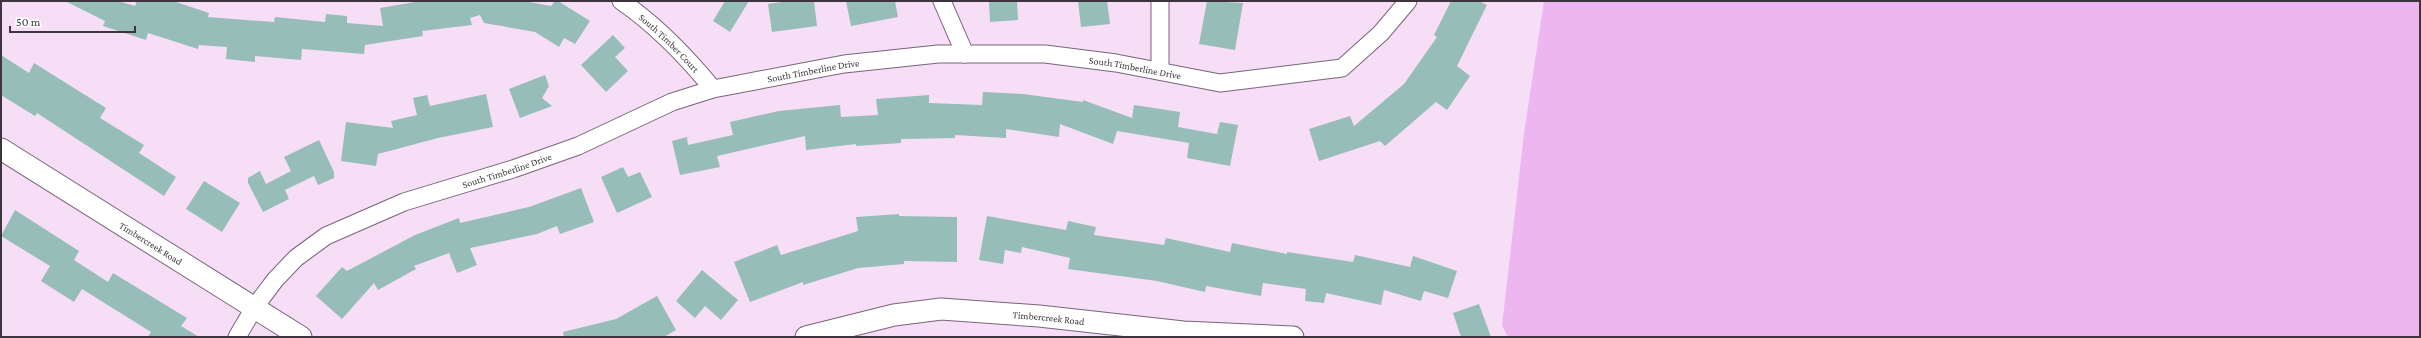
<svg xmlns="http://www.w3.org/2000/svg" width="2421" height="338" font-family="'Crimson Pro',serif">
  <rect width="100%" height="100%" fill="#f6def7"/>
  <!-- green -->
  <polygon fill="#eeb6f0" points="1544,1 2420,1 2420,337 1508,337 1502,326 1524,134"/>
  <!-- building -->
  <g fill="#97bdb8">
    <polygon points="65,1 118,1 135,6 137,1 173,1 209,13 208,17 274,22 275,17 325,22 326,14 347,16 347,23 383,26 380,8 421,1 523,1 551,6 555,1 558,1 590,21 575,44 564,38 559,47 535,32 484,23 480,15 470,18 472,25 422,31 423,36 365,45 364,54 302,49 301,60 255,56 255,62 226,59 227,47 199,45 198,49 148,33 146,40 103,26 105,21"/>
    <polygon points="725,1 749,1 730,32 713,21"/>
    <polygon points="788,1 814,1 817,26 772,32 768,4"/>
    <polygon points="846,1 895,1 898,17 851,26"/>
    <polygon points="989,1 1017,1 1018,20 990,22"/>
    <polygon points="1078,1 1107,1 1110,24 1081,27"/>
    <polygon points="1207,1 1243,3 1235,50 1199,44"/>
    <polygon points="1451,1 1479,1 1487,5 1457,66 1470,76 1447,110 1436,102 1385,146 1380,141 1319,161 1309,129 1350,116 1354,126 1404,84 1437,37 1434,35"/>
    <polygon points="613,35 625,48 615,57 628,71 606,92 581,65"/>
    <polygon points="1,55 29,73 34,63 106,108 100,118 144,145 139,153 176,177 164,196 37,113 35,116 1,95"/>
    <polygon points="545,75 549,86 542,98 552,106 520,118 509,89"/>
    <polygon points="983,92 1023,94 1083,102 1083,100 1132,118 1134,105 1180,112 1178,127 1217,134 1220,122 1238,125 1230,166 1187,158 1189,143 1117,131 1113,144 1060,124 1059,137 1006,129 1006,138 955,135 955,138 901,139 901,143 856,146 856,144 806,150 805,136 717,156 720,167 680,175 672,141 687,137 688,145 733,135 730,122 779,111 840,105 841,117 878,115 876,99 929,95 929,103 982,105"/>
    <polygon points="486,94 493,127 438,138 378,154 376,166 341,161 346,122 393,128 391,121 417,115 413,98 427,95 430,106"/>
    <polygon points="319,140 334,172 334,178 318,185 314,176 285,190 289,199 263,212 248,183 248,178 260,171 266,184 291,171 284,157"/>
    <polygon points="623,167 628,177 640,172 652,197 617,213 601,177"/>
    <polygon points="204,181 240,203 222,232 186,209"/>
    <polygon points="581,188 594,222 560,234 557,226 537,234 470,248 477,265 457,273 449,253 414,266 416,269 378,290 374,283 342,319 316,296 342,267 347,271 415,235 459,218 460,223 529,207"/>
    <polygon points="15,210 79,251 74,260 108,282 113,273 187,318 181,326 199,337 148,337 151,332 82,289 74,302 41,281 50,266 1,236"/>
    <polygon points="899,214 899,216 957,217 957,262 904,261 904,264 858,268 803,285 803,282 750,302 734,262 777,245 781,255 858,231 856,217"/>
    <polygon points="987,216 1066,230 1068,221 1096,227 1094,235 1164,245 1166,238 1230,252 1232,243 1287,254 1287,252 1353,262 1355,255 1410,267 1413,256 1457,271 1448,298 1424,291 1421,301 1384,290 1381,305 1326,293 1324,303 1305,301 1306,289 1263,283 1261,296 1206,286 1205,292 1157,281 1068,269 1070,258 1022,247 1021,253 1005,250 1003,264 979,260"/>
    <polygon points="702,270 738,300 721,320 705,306 695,318 676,301"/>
    <polygon points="657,296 676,330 664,337 564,337 563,332 616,319"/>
    <polygon points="1479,304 1491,337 1461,337 1453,313"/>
  </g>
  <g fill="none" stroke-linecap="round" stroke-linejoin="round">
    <defs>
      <g id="minor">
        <path id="s1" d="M 621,1 C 656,25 686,56 713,89"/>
        <polyline points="942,1 965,54"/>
        <polyline points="1160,71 1160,1"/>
        <path id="s2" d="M 237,337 L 254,308 L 275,280 L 296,258 L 326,236 L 404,202 L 513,169 L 578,146 L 672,102 L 713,89 L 844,64 L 938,54 L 1045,54 L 1116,63 L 1220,83 L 1342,68 L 1381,33 L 1408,1"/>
      </g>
      <g id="tertiary">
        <path id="s3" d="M 1,149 L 301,337"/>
        <path id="s4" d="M 806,337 L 894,315 L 941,309 L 1039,316 L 1183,332 L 1293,337"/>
      </g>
    </defs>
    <!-- minor casing -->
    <use href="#minor" stroke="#796479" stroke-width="19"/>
    <!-- tertiary casing -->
    <use href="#tertiary" stroke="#796479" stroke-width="23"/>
    <!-- minor -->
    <use href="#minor" stroke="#fff" stroke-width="17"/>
    <!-- tertiary -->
    <use href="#tertiary" stroke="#fff" stroke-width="21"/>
  </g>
  <g text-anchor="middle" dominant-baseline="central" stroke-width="3" stroke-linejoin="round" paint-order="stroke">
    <!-- street labels -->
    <g font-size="10" fill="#3d343e" stroke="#fff">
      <text stroke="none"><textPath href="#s1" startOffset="64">South Timber Court</textPath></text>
      <text stroke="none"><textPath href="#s2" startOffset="977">South Timberline Drive</textPath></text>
      <text stroke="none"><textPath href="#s2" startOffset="653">South Timberline Drive</textPath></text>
      <text stroke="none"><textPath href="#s2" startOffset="329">South Timberline Drive</textPath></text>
      <text stroke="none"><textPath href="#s3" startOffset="177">Timbercreek Road</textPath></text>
      <text stroke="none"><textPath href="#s4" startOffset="246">Timbercreek Road</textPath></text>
    </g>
  </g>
  <!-- border -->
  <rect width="2421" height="338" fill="none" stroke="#3d343e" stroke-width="4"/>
  <!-- scale -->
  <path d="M10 26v6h125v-6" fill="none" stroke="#3d343e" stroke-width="2"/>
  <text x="16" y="26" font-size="12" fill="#3d343e" stroke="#ffffff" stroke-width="3" paint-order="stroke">50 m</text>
</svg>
